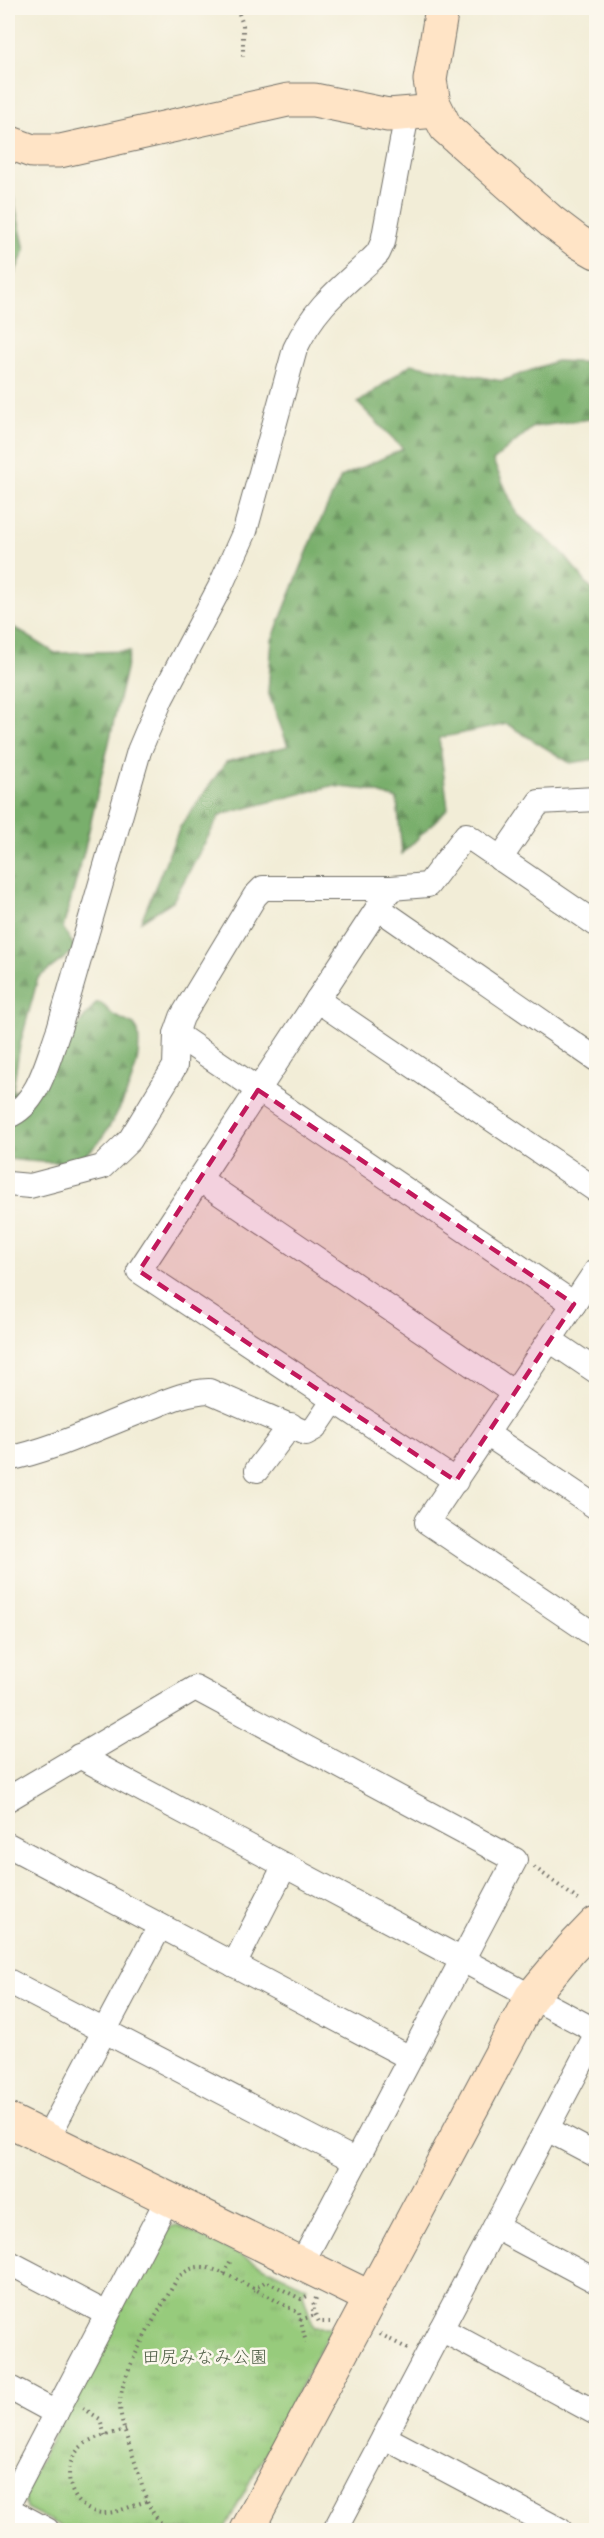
<svg xmlns="http://www.w3.org/2000/svg" width="604" height="2538" font-family="Kalam,'Klee One',sans-serif">
  <defs>
    <pattern id="forest-firs" width="22" height="20" patternUnits="userSpaceOnUse" patternTransform="scale(1.5)"><rect width="22" height="20" fill="#79af6c"/><path d="M5 1l3.5 6h-7zM16 11l3.5 6h-7z" fill="#638f59"/></pattern>
    <pattern id="park-tufts" width="24" height="20" patternUnits="userSpaceOnUse" patternTransform="scale(1.5)"><rect width="24" height="20" fill="#97cb7c"/><path d="M3 7l-1-3M5 7V3M7 7l1-3M15 17l-1-3M17 17v-4M19 17l1-3" fill="none" stroke="#82ae6b"/></pattern>
  </defs>
  <rect width="100%" height="100%" fill="#fbf7ec"/>
  <filter id="ink" filterUnits="userSpaceOnUse"><feTurbulence type="fractalNoise" baseFrequency=".0167" numOctaves="2"/><feDisplacementMap in="SourceGraphic" scale="12" xChannelSelector="R" yChannelSelector="G"/><feConvolveMatrix kernelMatrix="1 2 1 2 8 2 1 2 1" color-interpolation-filters="sRGB"/></filter>
  <filter id="wash" filterUnits="userSpaceOnUse"><feTurbulence type="fractalNoise" baseFrequency=".008" numOctaves="4" result="noise"/><feDisplacementMap in="SourceGraphic" scale="24" xChannelSelector="R" yChannelSelector="G"/><feGaussianBlur stdDeviation="1.35" result="paint"/><feColorMatrix in="noise" values="0 0 0 0 0 0 0 0 0 0 0 0 0 0 0 0 0 1.4 0 .05"/><feComposite in="paint" operator="in"/></filter>
  <g filter="url(#wash)">
    <rect width="100%" height="100%" fill="#f2edd7"/>
    <!-- forest -->
    <g fill="url(#forest-firs)" stroke="#526d4c" stroke-width="1.5">
      <polygon points="8,184 11,188 25,250 8,288"/>
      <polygon points="556,361 596,363 596,418 533,427 493,461 517,514 561,551 596,595 596,759 570,763 507,724 439,738 448,808 402,854 397,799 369,790 331,786 220,815 173,901 141,921 180,827 226,762 288,746 268,692 272,640 314,535 341,477 403,449 358,403 411,364 502,381"/>
      <path d="M 8,621 L 10,625 L 55,653 L 130,651 L 84,852 L 63,928 L 76,949 L 38,978 L 20,1045 L 12,1094 L 26,1082 L 43,1074 L 66,1051 L 74,1031 L 96,1003 L 101,1003 L 113,1015 L 134,1025 L 138,1031 C 140,1045 138,1062 133,1076 C 126,1099 105,1141 85,1155 C 69,1167 27,1161 8,1159 Z"/>
    </g>
    <!-- park -->
    <polygon fill="url(#park-tufts)" stroke="#617b54" stroke-width="1.5" points="177,2225 307,2287 303,2294 314,2327 332,2327 224,2530 69,2530 26,2508 23,2493 163,2229"/>
  </g>
  <g filter="url(#ink)">
    <g fill="none" stroke-linecap="round" stroke-linejoin="round">
      <defs>
        <g id="street">
          <polyline points="500,859 539,802 596,799"/>
          <polyline points="391,888 139,1271 456,1481"/>
          <polyline points="378,908 596,1059"/>
          <polyline points="317,1000 596,1190"/>
          <polyline points="176,1034 574,1304"/>
          <path d="M 8,1116 C 39,1104 48,1058 59,1029 L 139,751 L 161,699 L 220,587 L 245,531 L 295,349 C 314,308 338,290 371,260 L 378,253 L 383,242 L 407,114"/>
          <polyline points="199,1179 514,1393"/>
          <polyline points="8,1184 30,1186 102,1167 130,1140 175,1066 176,1034 182,1017 255,896 263,888 391,888 428,885 466,835 596,924"/>
          <polyline points="596,1271 427,1522 596,1636"/>
          <polyline points="550,1340 596,1371"/>
          <polyline points="487,1434 596,1507"/>
          <path d="M 8,1459 C 56,1449 101,1426 147,1409 C 167,1401 186,1392 209,1391 L 306,1433 L 315,1428 L 334,1400"/>
          <polyline points="257,1470 291,1425"/>
          <polyline points="79,1756 596,2031"/>
          <polyline points="8,1799 195,1688 515,1860 302,2263"/>
          <polyline points="8,1845 410,2058"/>
          <polyline points="234,1965 285,1865"/>
          <polyline points="8,1981 356,2161"/>
          <polyline points="547,2129 596,2155"/>
          <polyline points="47,2139 160,1926"/>
          <polyline points="495,2227 596,2281"/>
          <polyline points="8,2262 107,2314"/>
          <polyline points="441,2329 596,2413"/>
          <polyline points="8,2387 56,2413"/>
          <polyline points="384,2437 560,2530"/>
          <polyline points="8,2505 168,2198"/>
          <polyline points="8,2509 47,2530"/>
          <polyline points="335,2530 596,2035"/>
        </g>
        <g id="secondary">
          <polyline points="442,8 430,80 434,104 446,128 552,222 577,241 596,252"/>
          <polyline points="8,142 32,151 60,151 288,100 314,100 388,115 437,111"/>
          <polyline points="8,2120 371,2298"/>
          <polyline points="247,2530 531,1997 571,1949 596,1923"/>
        </g>
      </defs>
      <!-- street casing -->
      <use href="#street" stroke="#716f67" stroke-width="26"/>
      <!-- secondary casing -->
      <use href="#secondary" stroke="#716f67" stroke-width="35"/>
      <!-- path -->
      <g stroke="#716f67" stroke-width="4" stroke-dasharray="1.5 4.5" stroke-linecap="butt">
        <polyline points="237,8 243,25 243,60"/>
        <polyline points="534,1867 581,1902"/>
        <polyline points="224,2274 232,2258"/>
        <polyline points="253,2290 266,2281 301,2299 307,2296"/>
        <polyline points="316,2298 312,2308 319,2322 330,2322"/>
        <polyline points="300,2320 315,2315"/>
        <polyline points="380,2334 408,2349"/>
        <polyline points="83,2408 100,2419 105,2436"/>
        <path d="M 126,2430 C 112,2434 93,2436 82,2446 C 58,2466 69,2511 102,2513 C 116,2514 133,2505 147,2501"/>
        <path d="M 170,2530 C 149,2516 145,2496 138,2472 C 132,2451 121,2427 120,2406 C 119,2372 161,2309 178,2277 C 186,2271 193,2266 204,2267 C 228,2271 275,2301 299,2313 L 306,2343"/>
      </g>
      <!-- street -->
      <use href="#street" stroke="#fff" stroke-width="24"/>
      <!-- secondary -->
      <use href="#secondary" stroke="#ffe4c6" stroke-width="33"/>
    </g>
  </g>
  <!-- marked area -->
  <path fill="#c2185b" fill-opacity="0.2" stroke="#c2185b" stroke-width="4.5" stroke-dasharray="12 8" stroke-linejoin="round" d="M 258,1090 L 574,1304 L 456,1481 L 139,1271 Z"/>
  <g text-anchor="middle" dominant-baseline="central" stroke-width="5" stroke-linejoin="round" paint-order="stroke">
    <!-- park labels -->
    <g font-size="18" fill="#4b5b43" stroke="#fbf7ec">
      <text x="205" y="2358">田尻みなみ公園</text>
    </g>
  </g>
  <!-- margin -->
  <rect width="604" height="2538" fill="none" stroke="#fbf7ec" stroke-width="30"/>
</svg>
